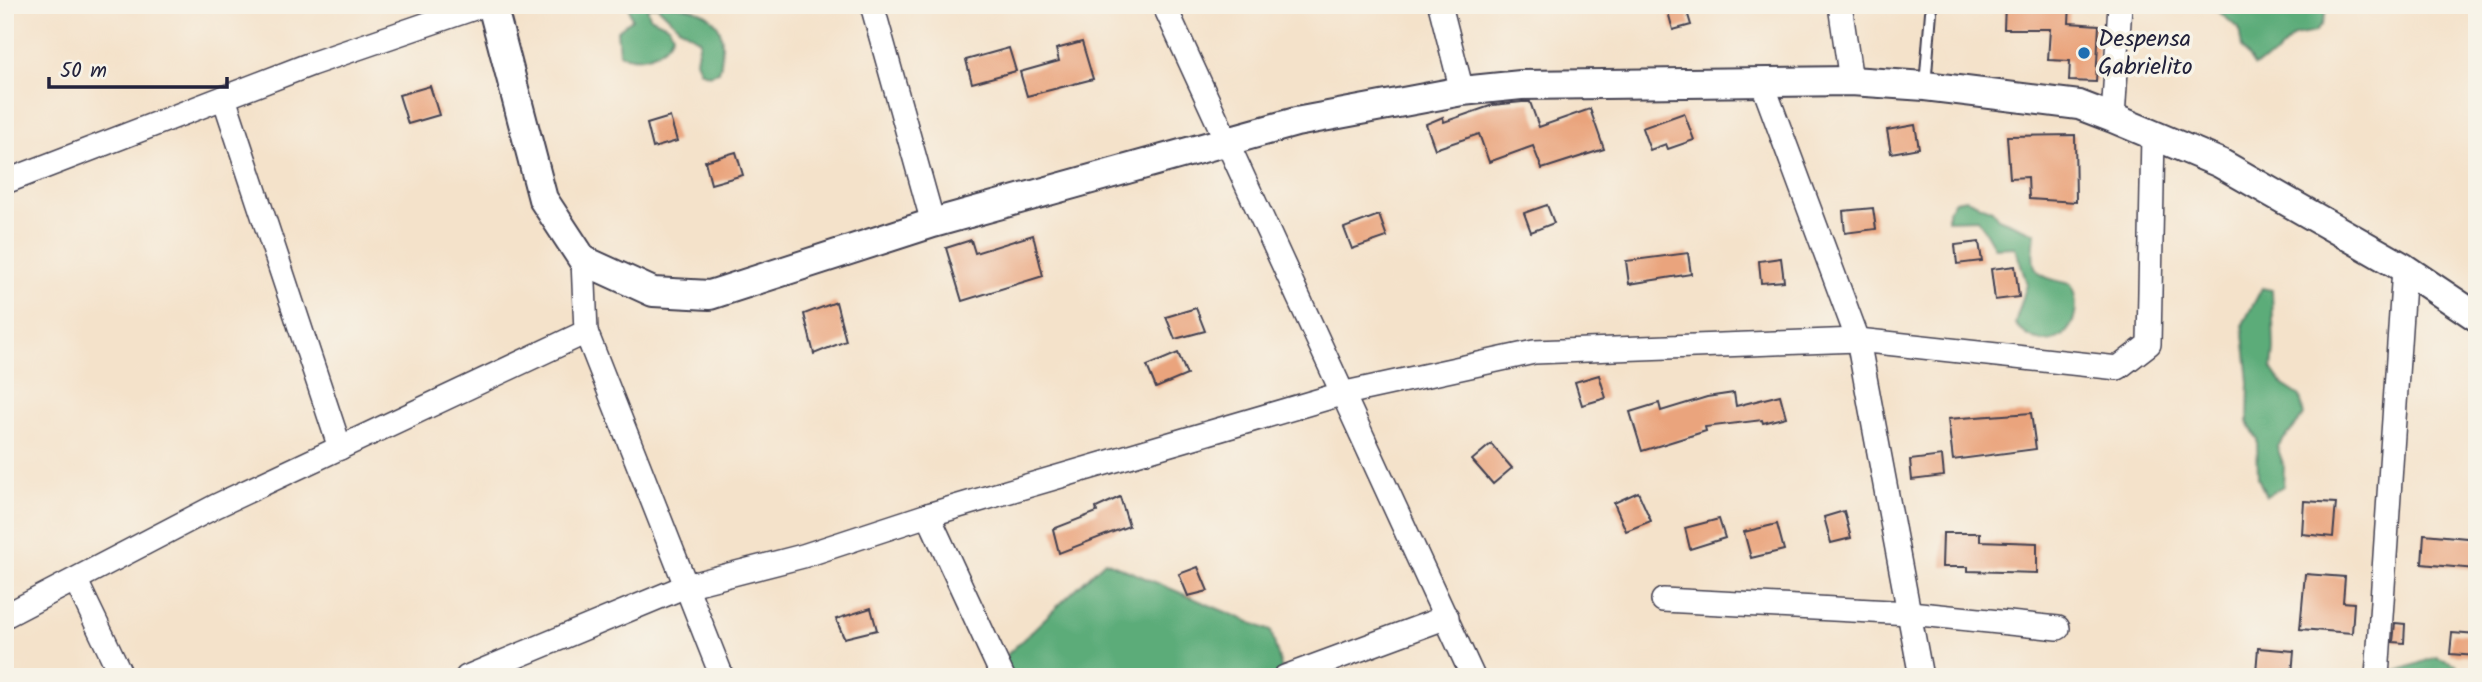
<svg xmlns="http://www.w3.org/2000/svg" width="2482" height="682" font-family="Kalam,sans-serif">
  <rect width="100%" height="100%" fill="#f7f3e8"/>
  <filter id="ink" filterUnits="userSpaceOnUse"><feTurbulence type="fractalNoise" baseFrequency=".0143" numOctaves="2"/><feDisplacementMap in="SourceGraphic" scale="14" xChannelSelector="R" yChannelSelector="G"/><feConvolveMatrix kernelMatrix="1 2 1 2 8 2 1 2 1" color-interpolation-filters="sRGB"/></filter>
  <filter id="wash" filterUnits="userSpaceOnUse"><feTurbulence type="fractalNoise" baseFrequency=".00686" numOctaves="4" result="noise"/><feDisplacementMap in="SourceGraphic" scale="28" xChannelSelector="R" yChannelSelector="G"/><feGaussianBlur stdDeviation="1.57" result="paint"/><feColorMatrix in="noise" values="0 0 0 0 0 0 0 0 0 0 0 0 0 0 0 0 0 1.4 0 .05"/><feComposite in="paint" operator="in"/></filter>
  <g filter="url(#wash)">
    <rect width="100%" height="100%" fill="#f4e2ca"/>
    <!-- forest -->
    <g fill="#5cac79" stroke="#3f675a" stroke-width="2">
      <path d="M 628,5 C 664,5 723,0 722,45 C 722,55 722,63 719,72 L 709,75 L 700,71 L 696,60 L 700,40 L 680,28 L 657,6 L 647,8 L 650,17 L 669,26 L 673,35 C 664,55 639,63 619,53 L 617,31 L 632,19 Z"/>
      <polygon points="2209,5 2328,5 2322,24 2315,32 2294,36 2273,57 2254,66 2242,48 2239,28"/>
      <path d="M 1966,199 L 1992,210 L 1998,218 L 2035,233 C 2031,273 2031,275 2071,284 C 2090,329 2048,363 2015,324 L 2027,284 L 2015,247 L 1995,248 L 1978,219 L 1948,220 L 1948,210 L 1955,201 Z"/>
      <polygon points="2262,288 2272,290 2274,349 2272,369 2283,385 2300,396 2304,416 2277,447 2284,466 2283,486 2266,496 2258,478 2257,439 2248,422 2249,382 2243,324"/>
      <polygon points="1105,561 1271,631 1284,677 989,677 989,672"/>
      <polygon points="2436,657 2456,664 2460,673 2458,677 2391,677 2394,672"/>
    </g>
    <g id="blocks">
      <!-- building -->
      <g fill="#eaa47d">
        <polygon points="1666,5 1685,5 1691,25 1673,30"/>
        <polygon points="2005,5 2070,5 2069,23 2099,25 2096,82 2069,81 2070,61 2048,60 2050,29 2004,29"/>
        <polygon points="1082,42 1093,79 1027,96 1020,72 1059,61 1056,49"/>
        <polygon points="1009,48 1016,71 972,83 966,60"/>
        <polygon points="430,86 439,115 408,124 399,95"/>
        <polygon points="1522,102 1530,102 1539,127 1590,109 1604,149 1542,169 1533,146 1489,162 1479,134 1435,149 1426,124 1443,117 1444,122 1493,105"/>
        <polygon points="1684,113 1694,140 1668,149 1666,144 1650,150 1642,128"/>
        <polygon points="670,117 677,141 653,148 647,124"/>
        <polygon points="1915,125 1919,148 1891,153 1887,130"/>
        <polygon points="2075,135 2076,202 2029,199 2028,177 2010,178 2007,136"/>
        <polygon points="736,152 743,175 711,184 705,161"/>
        <polygon points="1547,205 1554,223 1531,232 1524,213"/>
        <polygon points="1873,208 1876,229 1845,233 1843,211"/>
        <polygon points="1379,215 1387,237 1352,249 1344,228"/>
        <polygon points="1033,235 1043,276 962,301 946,248 971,240 975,253"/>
        <polygon points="1979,242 1982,261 1957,264 1955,245"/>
        <polygon points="1688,253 1691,274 1629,284 1626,261"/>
        <polygon points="1781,258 1784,281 1761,283 1759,261"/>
        <polygon points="2015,266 2019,297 1995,300 1991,269"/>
        <polygon points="836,302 846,341 814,354 804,314"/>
        <polygon points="1196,308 1205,331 1175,339 1166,317"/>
        <polygon points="1178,353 1187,375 1156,388 1147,366"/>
        <polygon points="1599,375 1606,398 1582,405 1575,382"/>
        <polygon points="1734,393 1736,406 1780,395 1786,417 1763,423 1762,420 1705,427 1706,431 1642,451 1630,412 1659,403 1661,411 1707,397"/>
        <polygon points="2031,413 2036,449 1953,460 1948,419"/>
        <polygon points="1491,444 1512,468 1493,484 1472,460"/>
        <polygon points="1942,456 1944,476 1912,480 1910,460"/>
        <polygon points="1638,492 1651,521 1626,531 1614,503"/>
        <polygon points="1120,497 1129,526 1059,553 1053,529 1097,512 1096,508"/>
        <polygon points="2304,501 2336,503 2333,537 2302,534"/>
        <polygon points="1844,511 1851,538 1831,543 1824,517"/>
        <polygon points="1719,519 1725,538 1690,549 1685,528"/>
        <polygon points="1777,524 1784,550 1751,558 1744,532"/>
        <polygon points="1943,533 1980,533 1980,541 2037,543 2037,573 1968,571 1968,567 1942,567"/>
        <polygon points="2424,534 2477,539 2475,569 2422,564"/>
        <polygon points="1198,567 1208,591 1188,596 1179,574"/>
        <polygon points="2305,574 2345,577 2343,602 2354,603 2352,633 2300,629"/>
        <polygon points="871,608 877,630 844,638 836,619"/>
        <polygon points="2395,623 2405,624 2404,643 2393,642"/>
        <polygon points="2452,633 2477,635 2477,656 2450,654"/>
        <polygon points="2258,648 2294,651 2292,674 2256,672"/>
      </g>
    </g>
  </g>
  <g filter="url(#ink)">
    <use href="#blocks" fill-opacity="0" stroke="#423f50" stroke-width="2"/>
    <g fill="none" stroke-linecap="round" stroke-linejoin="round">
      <defs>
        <polyline id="service" points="1925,86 1931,12"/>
        <g id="minor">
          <polyline points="872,5 933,223"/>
          <polyline points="1164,5 1473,677"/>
          <polyline points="1440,5 1462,91"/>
          <polyline points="1840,5 1851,81"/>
          <polyline points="1762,82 1858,340 1921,677"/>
          <polyline points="224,98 340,448"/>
          <polyline points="2113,118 2120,5"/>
          <polyline points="5,182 311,64 483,5"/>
          <polyline points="586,332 722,677"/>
          <polyline points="928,515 1003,677"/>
          <polyline points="76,581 122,677"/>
          <polyline points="1663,600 1910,613 2058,628"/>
          <polyline points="5,616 216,506 586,332 583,260"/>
          <polyline points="467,677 686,586 803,556 928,515 1341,394 1534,352 1858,340 2118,368 2149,344 2153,134"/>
          <polyline points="1285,677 1447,617"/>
          <polyline points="2377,677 2404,268"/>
        </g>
        <polyline id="tertiary" points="492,5 543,199 583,260 653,292 710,295 933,223 1296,122 1462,91 1521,85 1851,81 1925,86 2079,105 2113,118 2220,163 2404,268 2477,317"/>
      </defs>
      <!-- service casing -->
      <use href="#service" stroke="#423f50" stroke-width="14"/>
      <!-- minor casing -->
      <use href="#minor" stroke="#423f50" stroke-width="26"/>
      <!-- tertiary casing -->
      <use href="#tertiary" stroke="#423f50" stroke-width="32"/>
      <!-- service -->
      <use href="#service" stroke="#fff" stroke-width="10"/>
      <!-- minor -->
      <use href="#minor" stroke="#fff" stroke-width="23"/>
      <!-- tertiary -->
      <use href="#tertiary" stroke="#fff" stroke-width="28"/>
    </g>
  </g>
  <!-- markers -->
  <circle fill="#1f6fb2" stroke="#f7f3e8" stroke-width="2.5" cx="2084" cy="53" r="7"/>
  <g text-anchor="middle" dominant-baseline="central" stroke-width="7" stroke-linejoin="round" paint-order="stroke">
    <!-- poi labels -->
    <g font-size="24" fill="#22223b" stroke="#f7f3e8" text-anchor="start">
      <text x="2098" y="39">Despensa<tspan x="2098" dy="28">Gabrielito</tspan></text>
    </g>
  </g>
  <!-- margin -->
  <rect width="2482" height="682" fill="none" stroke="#f7f3e8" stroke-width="28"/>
  <!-- scale -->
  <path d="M49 77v10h178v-10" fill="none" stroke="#22223b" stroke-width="3.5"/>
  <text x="60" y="77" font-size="21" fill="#22223b" stroke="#f7f3e8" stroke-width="5" paint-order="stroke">50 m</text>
</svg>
